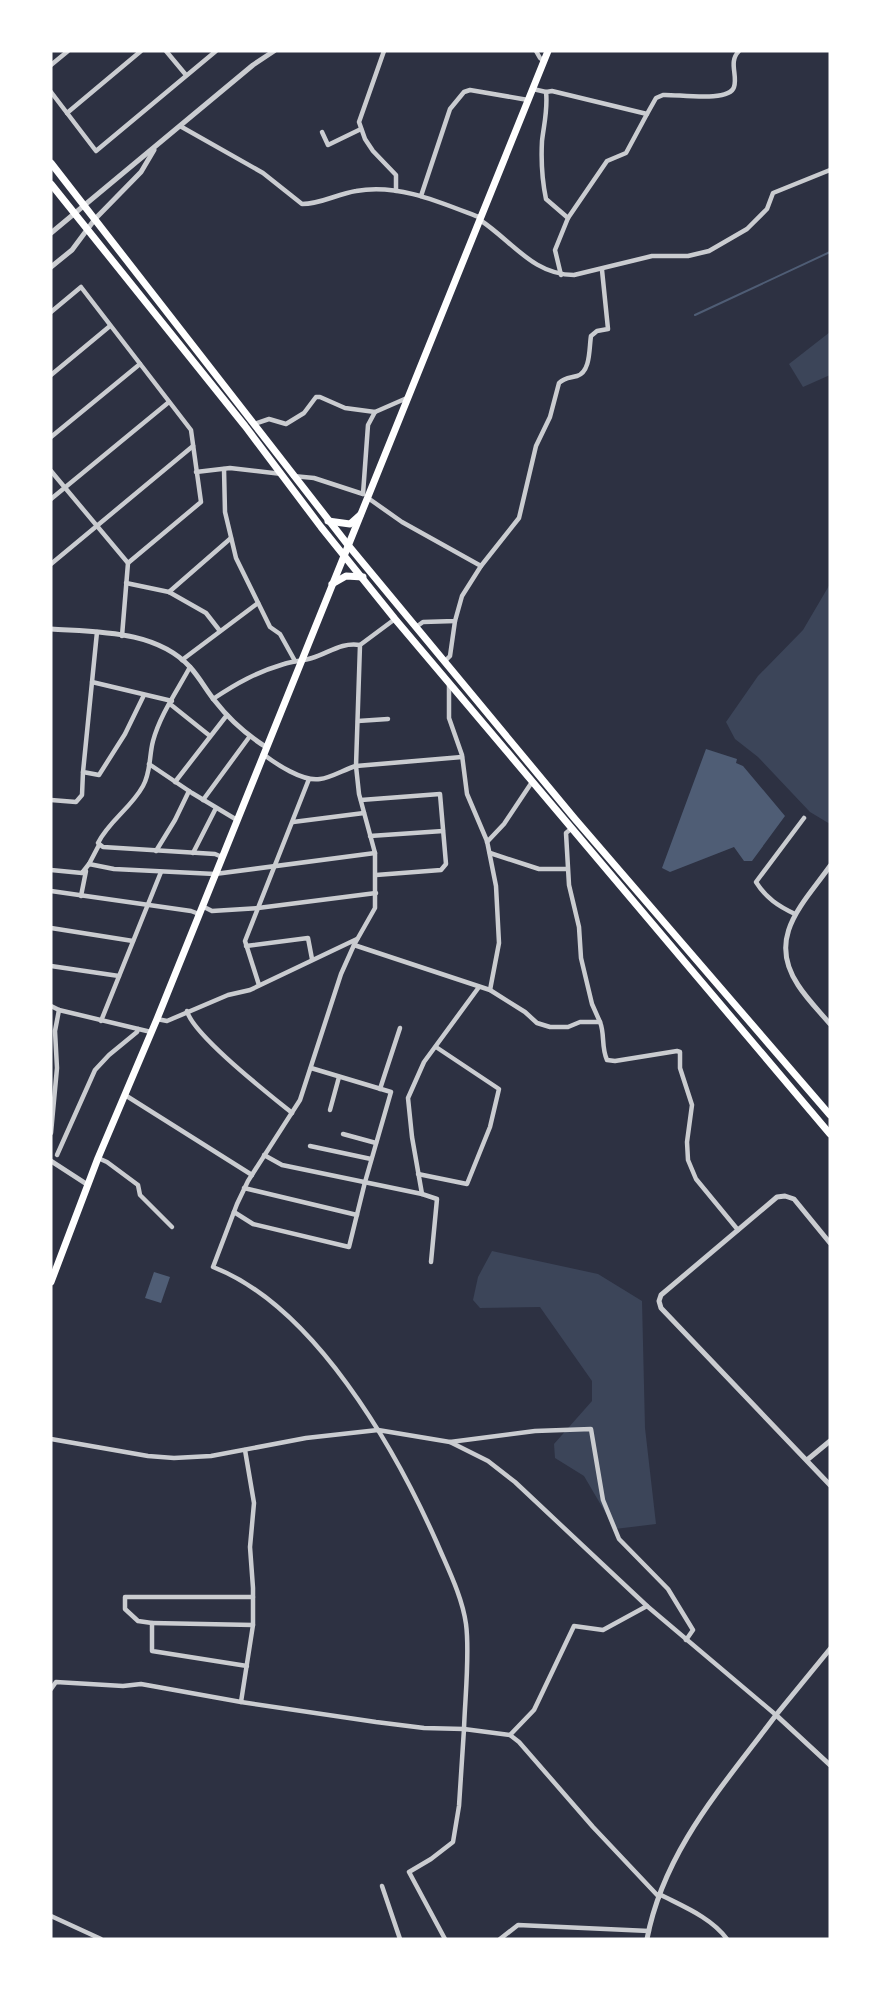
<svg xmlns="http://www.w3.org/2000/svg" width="881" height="1990" font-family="'Libre Baskerville',serif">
  <rect width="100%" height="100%" fill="#2d3142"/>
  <!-- green -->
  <g fill="#3c4559">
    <polygon points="830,332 830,375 803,387 789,364"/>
    <polygon points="830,584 830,824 810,812 758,757 735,739 726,722 758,676 803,630"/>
    <polygon points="492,1251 598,1274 642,1301 645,1428 656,1524 615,1529 584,1476 555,1458 554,1444 592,1401 592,1381 540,1307 480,1308 473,1300 478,1277"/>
  </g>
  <!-- water -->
  <g fill="#4f5d75">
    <polygon points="706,749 737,759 736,763 743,766 785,816 752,861 744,861 734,847 670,872 662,868"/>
    <polygon points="154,1272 170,1277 161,1303 145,1298"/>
  </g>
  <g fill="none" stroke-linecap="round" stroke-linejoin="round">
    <!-- stream -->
    <polyline stroke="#4f5d75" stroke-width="2" points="695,315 830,252"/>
    <!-- minor -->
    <g stroke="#caccd0" stroke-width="4.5">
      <polyline points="166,51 186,75"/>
      <polyline points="384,51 359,122 365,139 373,151 396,175 396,191"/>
      <polyline points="536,51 540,58 544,61"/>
      <polyline points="51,65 68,51"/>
      <path d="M 533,89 L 546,92 C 548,109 544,124 542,141 C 541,160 542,180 546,199 L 568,218 L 555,250 L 561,275"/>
      <polyline points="51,92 96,151 216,51"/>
      <polyline points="546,92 552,91 647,114 626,153 607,161 568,218"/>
      <polyline points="67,113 141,51"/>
      <path d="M 647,114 L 656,98 L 663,95 C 677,94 729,103 734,87 C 738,75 728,62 739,51"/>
      <path d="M 180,126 L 263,173 L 302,204 C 321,204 337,194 356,191 C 399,183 442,203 481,218"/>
      <polyline points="322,132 328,145 361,129"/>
      <polyline points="421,196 450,109 464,92 470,90 528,100"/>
      <path d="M 480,220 C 512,241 533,275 574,275 L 652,256 L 688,256 L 709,251 L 747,229 L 767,209 L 773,193 L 830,170"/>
      <polyline points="51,312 81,287 191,430 201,502 128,563"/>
      <polyline points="51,375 110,326"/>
      <polyline points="254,424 269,419 286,424 304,413 316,397 320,397 345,408 375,412 407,398"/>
      <polyline points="51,437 140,364"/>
      <polyline points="224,469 225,512 236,558 270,627 280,634 295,661"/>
      <polyline points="51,471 128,563 122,636"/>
      <polyline points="196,472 230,468 282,474"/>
      <polyline points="293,476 314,478 363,494"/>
      <polyline points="363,494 368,425 375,412"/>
      <polyline points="368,498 402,522 481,566"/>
      <polyline points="51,499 169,402"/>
      <polyline points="51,564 193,446"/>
      <polyline points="126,583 169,592 206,613 220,631"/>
      <polyline points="169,592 231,538"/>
      <path d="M 416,627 L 423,622 L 455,621 L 462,596 L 481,566 L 519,518 L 536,446 L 550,417 L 559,383 C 565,377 570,378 577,376 C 591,372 589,347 591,336 L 597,331 L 608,329 L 602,270"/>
      <polyline points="97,632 83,772 99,775 125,734 144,695"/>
      <polyline points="182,660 258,603"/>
      <polyline points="445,661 450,656 455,621"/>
      <path d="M 190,667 C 177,691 160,715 153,741 C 149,756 151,772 143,786 C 131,808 109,821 98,843 L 103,847 L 215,854 L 222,857"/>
      <polyline points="92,682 172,701"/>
      <polyline points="449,684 449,718 462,755 467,794 487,841 496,886 499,943 490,990"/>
      <path d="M 213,699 C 237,683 257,672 284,664 C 293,661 303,661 312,658 C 329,653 341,642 360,645"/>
      <polyline points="170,704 210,736"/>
      <polyline points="358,721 388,719"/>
      <path d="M 263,754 C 276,764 303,782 320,779 C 331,778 345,769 356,766 L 462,757"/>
      <polyline points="149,764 192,793 237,820"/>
      <polyline points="175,782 227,715"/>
      <polyline points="51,800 76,802 82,795 83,772"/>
      <polyline points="203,800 250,736"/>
      <polyline points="361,800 440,794 446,864 441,870 376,875"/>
      <polyline points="293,822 364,813"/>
      <polyline points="572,828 566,833 569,885 579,927 581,958 592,1004 600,1022"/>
      <polyline points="370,836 443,831"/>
      <polyline points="487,842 504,824 532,782"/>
      <polyline points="156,851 175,820 189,791"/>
      <polyline points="193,853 216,808"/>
      <polyline points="490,853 539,869 567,869"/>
      <polyline points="89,864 99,845"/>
      <polyline points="51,870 82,873 89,864 114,869 215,874 375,853"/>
      <polyline points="51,891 191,911 199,914"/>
      <polyline points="81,896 86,871"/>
      <polyline points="202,906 212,911 258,908 376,893"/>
      <path d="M 795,914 C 778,906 766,898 756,882 L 804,818"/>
      <polyline points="51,928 133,941"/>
      <path d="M 354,945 L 490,990 L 525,1012 L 537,1023 L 550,1027 L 568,1027 L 580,1022 L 600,1022 C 605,1034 601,1047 607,1060 L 615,1061 L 677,1051 L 680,1052 L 680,1068 L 692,1105 L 687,1142 L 688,1160 L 696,1179 L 738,1230"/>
      <polyline points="246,946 308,938 312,959"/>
      <polyline points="51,966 119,976"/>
      <polyline points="259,985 245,941 309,779"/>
      <polyline points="51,1006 59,1010 151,1032"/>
      <path d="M 187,1011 C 193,1035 270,1095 292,1113"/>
      <polyline points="157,1019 167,1021 228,995 250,990 357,939"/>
      <polyline points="101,1021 161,872"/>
      <polyline points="380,1089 400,1028"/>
      <polyline points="125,1095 252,1175"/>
      <polyline points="330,1110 339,1077"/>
      <polyline points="51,1133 57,1068 55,1031 59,1010"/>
      <polyline points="343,1134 376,1143"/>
      <polyline points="310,1146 371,1159"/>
      <polyline points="57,1155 95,1070 109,1055 137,1032 138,1029"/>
      <polyline points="264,1155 282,1165 422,1194 437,1199 431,1262"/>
      <polyline points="98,1158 107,1162 138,1185 140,1195 172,1227"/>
      <polyline points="418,1174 467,1184 490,1127 499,1089 436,1047"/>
      <polyline points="244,1188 357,1215"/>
      <polyline points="422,1194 412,1137 408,1098 424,1062 479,987"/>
      <polyline points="234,1212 253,1224 349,1247 365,1182 391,1092 311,1068"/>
      <polyline points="51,1439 148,1456 174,1458 211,1456 306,1438 378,1430 450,1442 488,1461 515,1482 647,1606 776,1715"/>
      <polyline points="450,1442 535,1431 591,1429 603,1500 619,1539 668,1589 693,1630 686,1640"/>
      <polyline points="152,1623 253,1625"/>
      <polyline points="247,1666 152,1651 152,1623 138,1621 125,1609 125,1597 253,1597"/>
      <path d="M 51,1689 L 56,1682 L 123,1686 L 141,1684 L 241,1702 L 376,1722 L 424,1728 L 464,1729 C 465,1697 470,1654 466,1624 C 462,1596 448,1569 437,1543 C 395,1448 314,1306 213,1267 L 237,1204 L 248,1181 L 300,1100 L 341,974 L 354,945 L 375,908 L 375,853 L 359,794 L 356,766 L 360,645 L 395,619"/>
      <polyline points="241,1702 253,1625 253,1588 250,1547 254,1503 245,1450"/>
      <polyline points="510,1735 534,1710 574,1626 603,1630 647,1606"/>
      <polyline points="382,1886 400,1939"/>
      <path d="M 659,1894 C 682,1906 711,1917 727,1939"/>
      <polyline points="51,1916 101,1939"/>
      <polyline points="445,1939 409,1872 431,1859 453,1842 459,1806 464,1729 510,1735 519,1742 593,1827 659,1897"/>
      <polyline points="500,1939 518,1925 649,1931"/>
    </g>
    <!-- tertiary -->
    <g stroke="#caccd0" stroke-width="5">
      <polyline points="51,233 253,65 274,51"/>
      <polyline points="51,267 72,250 95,219 141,172 154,150"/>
      <path d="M 51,629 C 97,632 156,630 190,667 C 200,678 206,690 215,701 C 229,719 247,735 266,747"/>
      <path d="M 830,866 C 803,904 766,937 798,985 C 807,999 819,1011 830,1024"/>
      <polyline points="51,1161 88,1185"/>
      <polyline points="830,1243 794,1199 785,1196 777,1197 661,1295 659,1301 661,1308 830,1485"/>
      <polyline points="807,1460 830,1441"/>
      <polyline points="830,1649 776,1715 830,1765"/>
      <path d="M 647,1939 C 664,1850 723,1786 776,1715"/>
    </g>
    <!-- primary -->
    <polyline stroke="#fff" stroke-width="7" points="51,1282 98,1158 157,1019 548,51"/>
    <!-- trunk -->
    <g stroke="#fff" stroke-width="7">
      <polyline points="51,163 348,545 575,819 830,1115"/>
      <polyline points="51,184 245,426 321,527 395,619 830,1134"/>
      <polyline points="328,521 350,524 360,515"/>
      <polyline points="332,584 346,576 363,577"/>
    </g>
  </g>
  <!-- border -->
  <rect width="881" height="1990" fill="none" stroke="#ffffff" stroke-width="105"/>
</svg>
